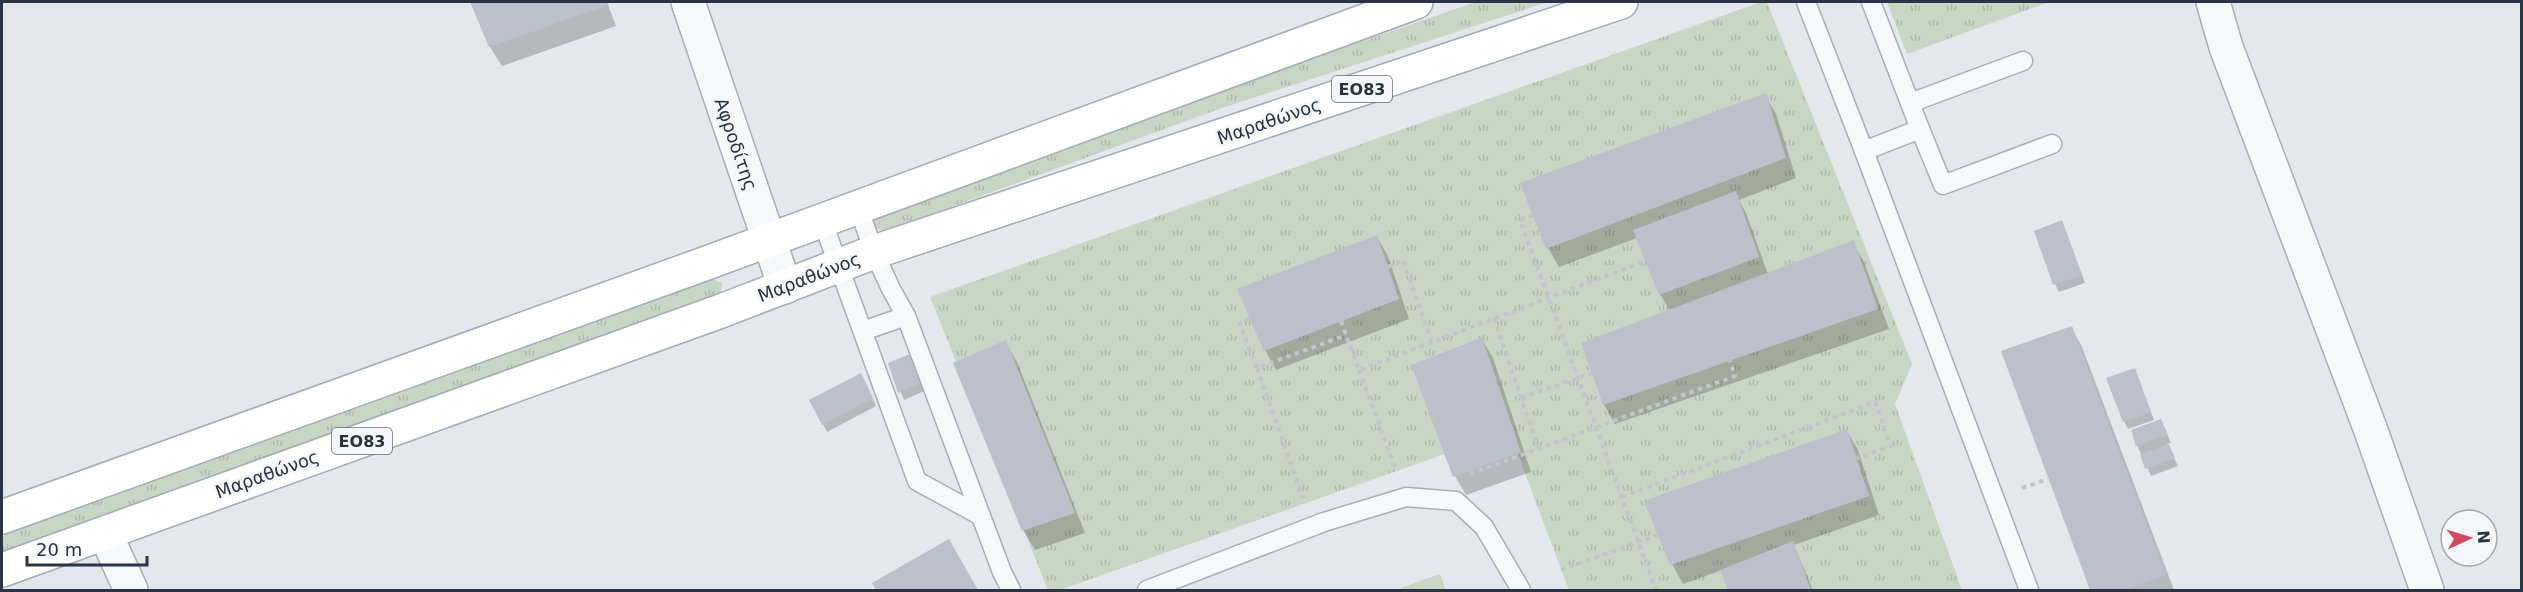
<svg xmlns="http://www.w3.org/2000/svg" width="2523" height="592" font-family="'DejaVu Sans',sans-serif">
  <defs>
    <pattern id="grass-tufts" width="24" height="20" patternUnits="userSpaceOnUse" patternTransform="scale(1.5)"><rect width="24" height="20" fill="#c9d6c5"/><path d="M3 7l-1-3M5 7V3M7 7l1-3M15 17l-1-3M17 17v-4M19 17l1-3" fill="none" stroke="#adb8ab"/></pattern>
  </defs>
  <rect width="100%" height="100%" fill="#e4e7ec"/>
  <!-- grass -->
  <g fill="url(#grass-tufts)">
    <polygon points="1476,2 1548,2 1222,108 885,231 875,228 874,220 878,216 1215,92"/>
    <polygon points="1761,2 1767,2 1912,364 1895,404 1962,590 1569,590 1523,468 1482,337 1411,365 1445,454 1060,590 1048,590 930,297"/>
    <polygon points="1887,2 2049,2 1907,54"/>
    <polygon points="713,279 722,283 721,291 717,295 2,553 2,535"/>
    <polygon points="1440,574 1446,590 1402,590 1401,588"/>
  </g>
  <!-- shadow -->
  <g fill="#0003">
    <polygon points="472,2 607,2 616,26 502,66 490,47"/>
    <polygon points="1765,95 1776,114 1796,178 1739,200 1746,213 1768,274 1853,242 1864,262 1889,329 1615,424 1604,405 1583,344 1670,311 1660,294 1637,238 1559,267 1548,248"/>
    <polygon points="2065,229 2085,283 2059,292 2055,284"/>
    <polygon points="1377,237 1388,256 1409,319 1276,370 1265,350"/>
    <polygon points="2071,327 2082,347 2174,590 2091,590 2002,352"/>
    <polygon points="1482,339 1493,358 1531,472 1466,495 1455,476"/>
    <polygon points="1005,342 1017,362 1085,533 1035,550 1023,530"/>
    <polygon points="890,364 914,364 924,391 904,400"/>
    <polygon points="2134,369 2154,420 2128,429 2124,421"/>
    <polygon points="865,382 876,406 827,432 823,424"/>
    <polygon points="2165,429 2171,443 2167,444 2178,466 2151,476 2137,445"/>
    <polygon points="1847,431 1858,450 1879,515 1794,545 1813,590 1730,590 1722,570 1683,584 1672,564"/>
    <polygon points="948,541 976,590 877,590 874,584"/>
  </g>
  <!-- building -->
  <g fill="#bbc0ca">
    <polygon points="470,2 604,2 606,6 489,47"/>
    <polygon points="1766,93 1786,158 1546,249 1520,183"/>
    <polygon points="1736,191 1759,257 1659,295 1633,230"/>
    <polygon points="2062,220 2082,275 2053,285 2034,231"/>
    <polygon points="1377,235 1399,299 1264,351 1237,289"/>
    <polygon points="1854,240 1878,309 1603,405 1581,343"/>
    <polygon points="2072,326 2166,575 2124,590 2090,590 2001,351"/>
    <polygon points="1482,337 1521,452 1453,477 1411,365"/>
    <polygon points="1006,340 1075,513 1022,531 953,363"/>
    <polygon points="910,354 921,383 898,393 888,363"/>
    <polygon points="2135,368 2151,412 2123,422 2106,378"/>
    <polygon points="861,373 873,398 822,425 809,400"/>
    <polygon points="2161,419 2168,435 2136,446 2131,430"/>
    <polygon points="1847,429 1869,496 1670,565 1644,501"/>
    <polygon points="2169,444 2175,458 2145,469 2140,454"/>
    <polygon points="949,539 978,590 876,590 872,583"/>
    <polygon points="1793,541 1811,590 1728,590 1720,570"/>
  </g>
  <g fill="none" stroke-linecap="round" stroke-linejoin="round">
    <defs>
      <g id="lane">
        <polyline points="1806,2 1864,151"/>
        <polyline points="1871,2 1920,129 1864,151 2029,590"/>
        <polyline points="1910,103 2023,61"/>
        <polyline points="1920,129 1943,185 2052,144"/>
        <polyline points="858,207 874,252 891,289 906,316 1002,572 1011,590"/>
        <polyline points="822,220 917,481 981,516"/>
        <polyline points="863,331 906,316"/>
        <polyline points="1147,590 1324,522 1406,497 1456,501 1484,527 1521,590"/>
      </g>
      <g id="street">
        <polyline points="688,2 785,287"/>
        <polyline points="2213,2 2226,47 2370,428 2427,590"/>
        <polyline points="105,533 131,590"/>
      </g>
      <g id="primary">
        <polyline points="2,517 704,264 1416,2"/>
        <polyline points="2,570 721,311 874,252 1621,2"/>
      </g>
    </defs>
    <!-- lane casing -->
    <use href="#lane" stroke="#a9aeb7" stroke-width="21"/>
    <!-- street casing -->
    <use href="#street" stroke="#a9aeb7" stroke-width="36"/>
    <!-- primary casing -->
    <use href="#primary" stroke="#a3abb8" stroke-width="36"/>
    <!-- path -->
    <g stroke="#c2c5cb" stroke-width="4" stroke-dasharray="4.5 4.5" stroke-linecap="butt">
      <polyline points="1533,215 1520,220 1656,590"/>
      <polyline points="1388,267 1403,260 1432,342"/>
      <polyline points="1250,318 1240,324 1257,368 1346,335"/>
      <polyline points="1494,318 1538,448"/>
      <polyline points="1341,321 1359,370 1645,261"/>
      <polyline points="1257,368 1303,498"/>
      <polyline points="1359,370 1396,470"/>
      <polyline points="1521,398 1592,373"/>
      <polyline points="1470,474 1735,376 1730,361"/>
      <polyline points="2022,488 2048,479"/>
      <polyline points="1622,497 1875,402 1891,446 1857,458"/>
      <polyline points="1561,570 1658,535"/>
    </g>
    <!-- lane -->
    <use href="#lane" stroke="#f7f8fa" stroke-width="18"/>
    <!-- street -->
    <use href="#street" stroke="#f7f8fa" stroke-width="33"/>
    <!-- primary -->
    <use href="#primary" stroke="#fff" stroke-width="33"/>
  </g>
  <g text-anchor="middle" dominant-baseline="central" stroke-width="5" stroke-linejoin="round" paint-order="stroke">
    <!-- shield labels -->
    <g fill="#f4f6f9" stroke="#676e7b" stroke-width="1.5">
      <rect x="1332" y="76" width="60" height="26" rx="4.5"/>
      <rect x="332" y="428" width="60" height="26" rx="4.5"/>
    </g>
    <g font-size="16" font-weight="bold" fill="#2b3445">
      <text x="1362" y="89">ΕΟ83</text>
      <text x="362" y="441">ΕΟ83</text>
    </g>
    <!-- street labels -->
    <g font-size="18" fill="#2b3445" stroke="#f4f6f9">
      <text transform="translate(1269 121) rotate(-19)">Μαραθώνος</text>
      <text transform="translate(736 144) rotate(71)">Αφροδίτης</text>
      <text transform="translate(809 277) rotate(-21)">Μαραθώνος</text>
      <text transform="translate(267 474) rotate(-20)">Μαραθώνος</text>
    </g>
  </g>
  <!-- border -->
  <rect width="2523" height="592" fill="none" stroke="#2b3445" stroke-width="6"/>
  <!-- north arrow -->
  <g transform="translate(2469 538) rotate(86)"><circle r="28" fill="#f4f6f9" stroke="#a4a8b1" stroke-width="1.5"/>
  <path d="M0-4.5L10 22L0 15L-10 22Z" fill="#d1495b"/>
  <text y="-9" font-size="16" font-weight="bold" text-anchor="middle" fill="#2b3445">N</text>
  </g>
  <!-- scale -->
  <path d="M27 556v9h120v-9" fill="none" stroke="#2b3445" stroke-width="3"/>
  <text x="36" y="556" font-size="18" fill="#2b3445" stroke="#f4f6f9" stroke-width="4.5" paint-order="stroke">20 m</text>
</svg>
